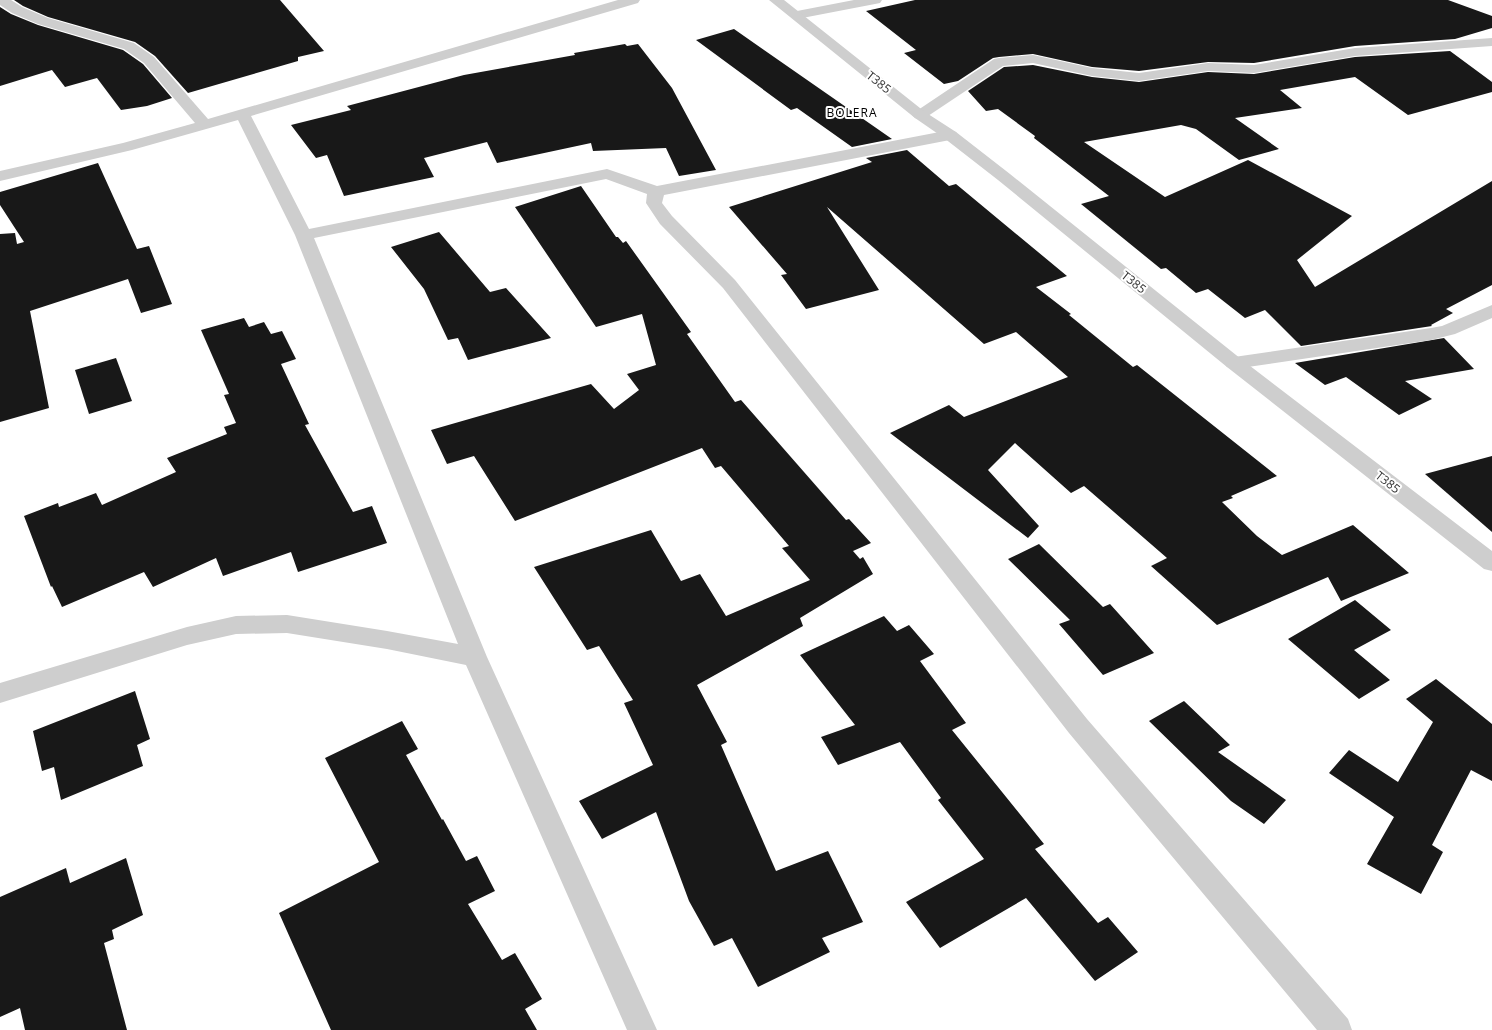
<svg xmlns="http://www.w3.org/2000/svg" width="1492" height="1030" font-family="'Open Sans',sans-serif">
  <rect width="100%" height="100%" fill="#fff"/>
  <!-- building -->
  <g fill="#181818">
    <polygon points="14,0 280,0 324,51 298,57 298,61 188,93 155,56 135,42 48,17 23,6"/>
    <polygon points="915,0 1448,0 1492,16 1492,28 1455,39 1355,46 1254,63 1208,62 1139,71 1092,67 1033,54 999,57 993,58 958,81 944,84 904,53 916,50 866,11"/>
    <polygon points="0,7 11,14 38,25 123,50 143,64 172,98 147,106 121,110 97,78 65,87 52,70 0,86"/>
    <polygon points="734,29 764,50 892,139 852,147 797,108 791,110 696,40"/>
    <polygon points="625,44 627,46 638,44 672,88 716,170 679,176 666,148 593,151 591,143 497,163 487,142 424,158 434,177 344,196 327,155 316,158 291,125 351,110 347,106 464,75 575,55 574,53"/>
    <polygon points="1450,51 1492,82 1492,92 1408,115 1355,77 1280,90 1302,108 1235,118 1279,149 1239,160 1196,129 1181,125 1084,142 1165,197 1248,160 1352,216 1297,260 1315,287 1492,181 1492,285 1446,309 1453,313 1431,325 1432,326 1301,346 1265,310 1245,318 1208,289 1196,293 1166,268 1161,269 1081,204 1109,196 1034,138 1035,136 998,109 986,111 968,91 1004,67 1033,65 1092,77 1139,82 1208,72 1254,74 1355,57"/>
    <polygon points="907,150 949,186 956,184 1067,276 1036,287 1071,314 1069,315 1133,367 1137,365 1277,476 1231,496 1233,498 1222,502 1257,536 1282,555 1353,525 1409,573 1341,601 1328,577 1217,625 1151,566 1167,558 1084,486 1071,493 1015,443 988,470 1039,526 1028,538 890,433 949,405 964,417 1068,377 1016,332 984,344 827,207 879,290 806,309 781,275 787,274 729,207 872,162 866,158"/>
    <polygon points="98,163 137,249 149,246 172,304 141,313 128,279 30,311 49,408 0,422 0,234 15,233 17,244 24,242 0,205 0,192"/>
    <polygon points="581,186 616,237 618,237 623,243 626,241 691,332 687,334 735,402 741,400 846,520 849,519 871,543 853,551 860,559 863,557 873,574 800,618 803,626 697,685 727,742 721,745 776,871 828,851 863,922 822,938 830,952 758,987 732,938 714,946 689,901 656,812 602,839 579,801 653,765 624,703 633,700 599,646 587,650 534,567 651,530 681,581 700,574 726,616 810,580 782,548 789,546 721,466 715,468 702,448 515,521 474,456 447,464 431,430 591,384 614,409 639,390 627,374 656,365 642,314 596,327 515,207"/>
    <polygon points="439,232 490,292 506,288 551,338 468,360 458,338 448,340 424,289 391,247"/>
    <polygon points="244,318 249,327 264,322 271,334 282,331 296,359 281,364 309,424 305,425 353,512 372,506 387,543 298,572 291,552 223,576 216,558 153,587 144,572 62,607 52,586 51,587 24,516 58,503 59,507 96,493 102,505 176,472 167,458 227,434 224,427 236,423 224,395 229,394 201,330"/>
    <polygon points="1444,338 1474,369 1405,381 1432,399 1399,415 1346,377 1325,385 1295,363"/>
    <polygon points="116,358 132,401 89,414 75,370"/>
    <polygon points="1492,456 1492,532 1425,474"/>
    <polygon points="1039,544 1103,607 1110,604 1154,653 1103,675 1059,624 1070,620 1008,559"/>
    <polygon points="1355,600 1391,630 1354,650 1390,680 1359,699 1288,639"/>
    <polygon points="884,616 897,631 909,625 934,654 920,661 966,723 952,730 1044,844 1035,849 1098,923 1108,917 1138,952 1095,981 1026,898 940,948 906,902 984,859 938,800 941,798 900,742 838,765 821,737 855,725 800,655"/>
    <polygon points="1436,679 1492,724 1492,781 1471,770 1432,845 1443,852 1421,894 1367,864 1394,817 1329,773 1349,750 1398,782 1433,722 1406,699"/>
    <polygon points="135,691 150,739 137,745 143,766 61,800 54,767 42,771 33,731"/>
    <polygon points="1184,701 1230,745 1218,752 1286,800 1264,824 1231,801 1149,721"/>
    <polygon points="402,721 418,749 406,755 442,820 443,819 466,861 477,856 495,891 468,904 502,960 515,953 542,999 525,1009 537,1030 331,1030 279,913 379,862 325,758"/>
    <polygon points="126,858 143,915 112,930 114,939 104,943 127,1030 25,1030 20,1008 0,1017 0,897 66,868 70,883"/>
  </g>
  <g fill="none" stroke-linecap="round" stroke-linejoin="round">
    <!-- minor -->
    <g fill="#cecece" fill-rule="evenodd">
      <polygon points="0,0 11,0 22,7 48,18 134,43 154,57 208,119 618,0 640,0 638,3 251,116 309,229 607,169 657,186 950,130 956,132 958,135 956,138 950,140 664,195 662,203 672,216 735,280 1087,719 1348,1019 1352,1030 1317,1030 1069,733 723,288 660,224 646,203 647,194 606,179 314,238 487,657 657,1030 627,1030 466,665 387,649 287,633 236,634 187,645 0,703 0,683 187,627 236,616 287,615 387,631 458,644 295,235 238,120 132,150 0,181 0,171 123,143 195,123 144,63 124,49 38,24 12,13 0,5"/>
      <polygon points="854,0 882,0 880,3 875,4 797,19 792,18 790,15 792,12 797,11"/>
      <polygon points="1492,38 1492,46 1355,56 1254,73 1208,71 1139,81 1092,76 1033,63 1003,66 925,118 920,120 915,118 912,115 915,112 994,59 999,58 1033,55 1092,68 1139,73 1208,63 1254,65 1355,48"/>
      <polygon points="1492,305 1492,318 1455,334 1431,340 1234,369 1227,367 1224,363 1227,359 1234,357 1431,328 1442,326"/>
    </g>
    <!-- tertiary -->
    <polygon fill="#cecece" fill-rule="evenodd" points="769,0 784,0 925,112 956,132 1010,174 1241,359 1492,551 1492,571 1484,569 1227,367 998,180 944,138 915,118"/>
  </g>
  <g text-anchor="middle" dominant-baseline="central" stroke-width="4" stroke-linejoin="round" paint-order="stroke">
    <!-- street labels -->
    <g font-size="12" fill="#313131" stroke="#fff">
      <text transform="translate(879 82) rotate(39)">T385</text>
      <text transform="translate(1134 282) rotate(39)">T385</text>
      <text transform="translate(1388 482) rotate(38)">T385</text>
    </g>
    <!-- far-quarter labels -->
    <g font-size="12" letter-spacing="1" fill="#000" stroke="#fff">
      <text x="852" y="112">BOLERA</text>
    </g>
  </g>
</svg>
